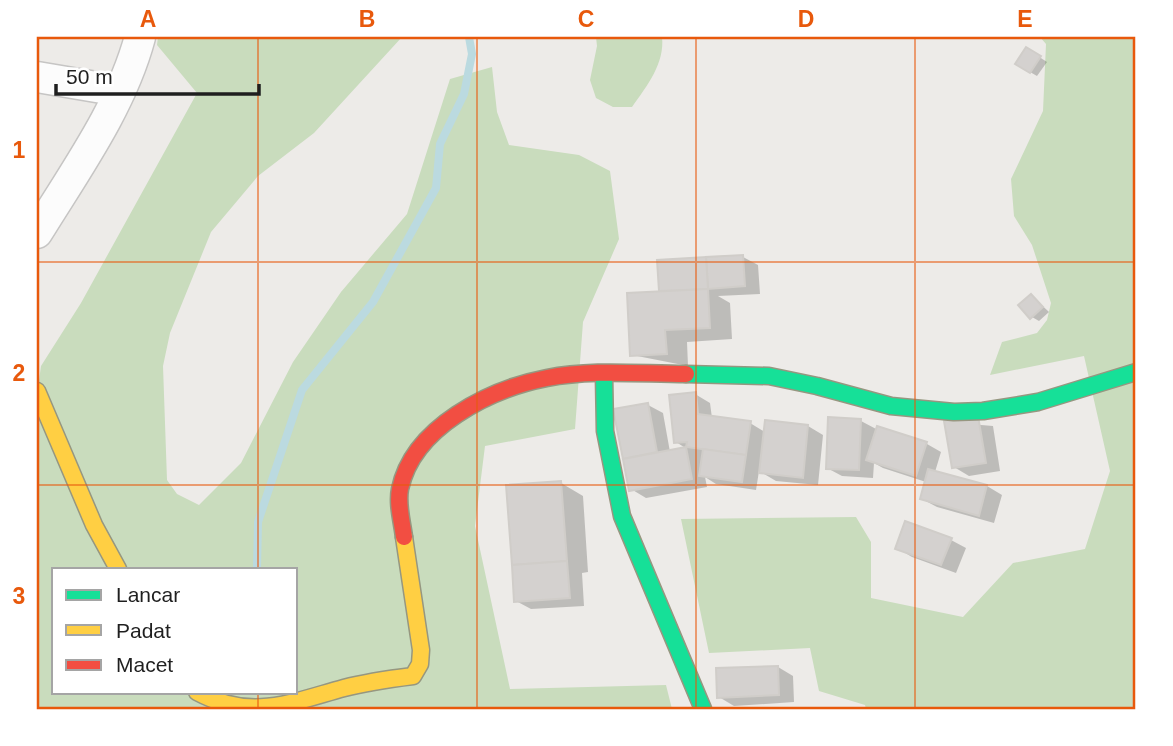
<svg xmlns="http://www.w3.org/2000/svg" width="1173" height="746" font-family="Helvetica,sans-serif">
  <rect width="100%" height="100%" fill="#edebe8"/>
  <!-- forest -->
  <g fill="#c9dcbd" fill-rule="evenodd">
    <path d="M 158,37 L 402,37 L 314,133 L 258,176 L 211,232 L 170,333 L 163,366 L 167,480 L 177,494 L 199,505 L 241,463 L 293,362 L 341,292 L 407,214 L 450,79 L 492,67 L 497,112 L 509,145 L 579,155 L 610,171 L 619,239 L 583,322 L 575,429 L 485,446 L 475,526 L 510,689 L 666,685 L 672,709 L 37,709 L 37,395 L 41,366 L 81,303 L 197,93 L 157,45 ZM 54,569 L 296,569 L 296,692 L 54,692 Z"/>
    <path d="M 596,37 L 662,37 C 665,63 647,86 632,107 L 613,107 L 596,98 L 590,80 L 597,46 Z"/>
    <polygon points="1040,37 1136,37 1136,709 866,709 865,705 819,691 810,648 709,653 681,519 856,517 871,542 871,598 963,617 1013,563 1085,549 1110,471 1084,356 990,375 1002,342 1037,333 1047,320 1051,303 1032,245 1014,216 1011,179 1043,111 1046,44"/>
  </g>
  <!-- shadow -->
  <g fill="#0003">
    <polygon points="1027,49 1047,62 1037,76 1030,72"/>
    <polygon points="743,257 758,265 760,294 718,296 730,303 732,339 687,342 688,366 632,355 665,293 660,290"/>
    <polygon points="1032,296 1049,312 1039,321 1032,317"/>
    <polygon points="695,394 710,403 712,418 750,423 765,432 767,422 808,426 823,435 818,485 776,481 759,471 756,490 716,484 705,477 707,487 646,498 631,489 615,411 648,405 663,413 670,452 687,449 676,442"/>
    <polygon points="861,421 878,430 878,429 927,444 941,452 935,472 987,486 1002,495 994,523 937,507 922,499 926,482 883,468 874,463 873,478 842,476 827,468"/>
    <polygon points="946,422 993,426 1000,471 969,476 954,467"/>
    <polygon points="561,483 583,496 588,572 582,573 584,606 531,609 516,601"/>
    <polygon points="951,540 966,548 956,573 912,557 897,548"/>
    <polygon points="778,667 793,676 794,702 734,706 719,697"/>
  </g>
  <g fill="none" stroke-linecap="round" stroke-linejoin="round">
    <!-- stream -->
    <polyline stroke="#bbdae0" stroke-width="8" points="257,569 258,522 302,390 373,302 436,188 440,144 464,94 472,54 469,37"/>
  </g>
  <!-- building -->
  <g fill="#d4d1cf" stroke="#d0cdc9" stroke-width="2">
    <polygon points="1026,47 1041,56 1030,73 1015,64"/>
    <polygon points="743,255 745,286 708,289 706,257"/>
    <polygon points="706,257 708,289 659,291 657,260"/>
    <polygon points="708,289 710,328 665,330 667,354 630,356 627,293"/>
    <polygon points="1031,294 1043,307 1030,319 1018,305"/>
    <polygon points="696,392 698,414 751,421 746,455 686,447 687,442 674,443 669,395"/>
    <polygon points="648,403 657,452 623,459 613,409"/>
    <polygon points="978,416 986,463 952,468 944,421"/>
    <polygon points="828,417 861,419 859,470 826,469"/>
    <polygon points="765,420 808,425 803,478 759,473"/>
    <polygon points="877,426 927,442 916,476 866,460"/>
    <polygon points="686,447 692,479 629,491 623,459"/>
    <polygon points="703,449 746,455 742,482 699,476"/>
    <polygon points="928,469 987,485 979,516 920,499"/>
    <polygon points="561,481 567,561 512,565 506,485"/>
    <polygon points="905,521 952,538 941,565 895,549"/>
    <polygon points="567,561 570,598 514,602 512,565"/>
    <polygon points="778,666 779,695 717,698 716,668"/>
  </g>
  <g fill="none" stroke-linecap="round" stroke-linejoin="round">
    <defs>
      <g id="street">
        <polyline points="37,77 120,91"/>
        <path d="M 37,233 C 75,171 121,108 140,37"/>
      </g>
      <g id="fast">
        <polyline points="686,374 769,376 817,386 891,406 954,412 983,411 1038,402 1136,372"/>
        <polyline points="604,375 605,431 622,516 703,709"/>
      </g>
      <g id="slow">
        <polyline points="37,391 94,525 118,569"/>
        <path d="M 197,692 C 251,721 289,703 344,688 C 367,682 389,679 413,676 L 420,664 L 421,650 L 404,537"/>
      </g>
      <path id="jam" d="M 404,537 C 402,521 397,504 400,489 C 413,427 490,389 547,378 C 592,369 640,374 686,374"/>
    </defs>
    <!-- street casing -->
    <use href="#street" stroke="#c6c5c4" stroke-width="33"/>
    <!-- fast casing -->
    <use href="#fast" stroke="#969780" stroke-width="19"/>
    <!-- slow casing -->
    <use href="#slow" stroke="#969780" stroke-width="19"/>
    <!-- jam casing -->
    <use href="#jam" stroke="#969780" stroke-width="19"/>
    <!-- street -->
    <use href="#street" stroke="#fcfcfc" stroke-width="30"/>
    <!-- fast -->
    <use href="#fast" stroke="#16e098" stroke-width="16"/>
    <!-- slow -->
    <use href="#slow" stroke="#ffcf43" stroke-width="16"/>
    <!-- jam -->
    <use href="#jam" stroke="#f24e42" stroke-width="16"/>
  </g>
  <!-- grid -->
  <path fill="none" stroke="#e8590c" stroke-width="2" stroke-opacity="0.55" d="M 258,37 L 258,569M 477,37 L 477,709M 696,37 L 696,709M 915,37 L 915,709M 37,262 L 1136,262M 37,485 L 1136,485M 258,692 L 258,709"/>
  <!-- border -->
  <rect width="1173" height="746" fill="none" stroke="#ffffff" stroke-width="77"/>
  <!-- legend -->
  <rect x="52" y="568" width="245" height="126" fill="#ffffff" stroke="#a5a5a5" stroke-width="2"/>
  <rect x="66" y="590" width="35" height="10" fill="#16e098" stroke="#a5a5a5" stroke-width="2"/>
  <text x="116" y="602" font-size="21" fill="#1f1f1f">Lancar</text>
  <rect x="66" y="625" width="35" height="10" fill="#ffcf43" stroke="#a5a5a5" stroke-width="2"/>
  <text x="116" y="638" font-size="21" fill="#1f1f1f">Padat</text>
  <rect x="66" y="660" width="35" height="10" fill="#f24e42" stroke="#a5a5a5" stroke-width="2"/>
  <text x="116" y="672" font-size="21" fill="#1f1f1f">Macet</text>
  <!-- scale -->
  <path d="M56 84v10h203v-10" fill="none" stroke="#1f1f1f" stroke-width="3.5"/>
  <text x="66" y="84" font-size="21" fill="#1f1f1f" stroke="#ffffff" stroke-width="5" paint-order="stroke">50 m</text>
  <rect x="38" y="38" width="1096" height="670" fill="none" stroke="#e8590c" stroke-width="2.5"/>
  <g font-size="23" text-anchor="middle" font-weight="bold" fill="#e8590c">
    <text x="148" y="27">A</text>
    <text x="367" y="27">B</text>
    <text x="586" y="27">C</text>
    <text x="806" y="27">D</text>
    <text x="1025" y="27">E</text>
    <text x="19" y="158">1</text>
    <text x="19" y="381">2</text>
    <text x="19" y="604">3</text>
  </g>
</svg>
